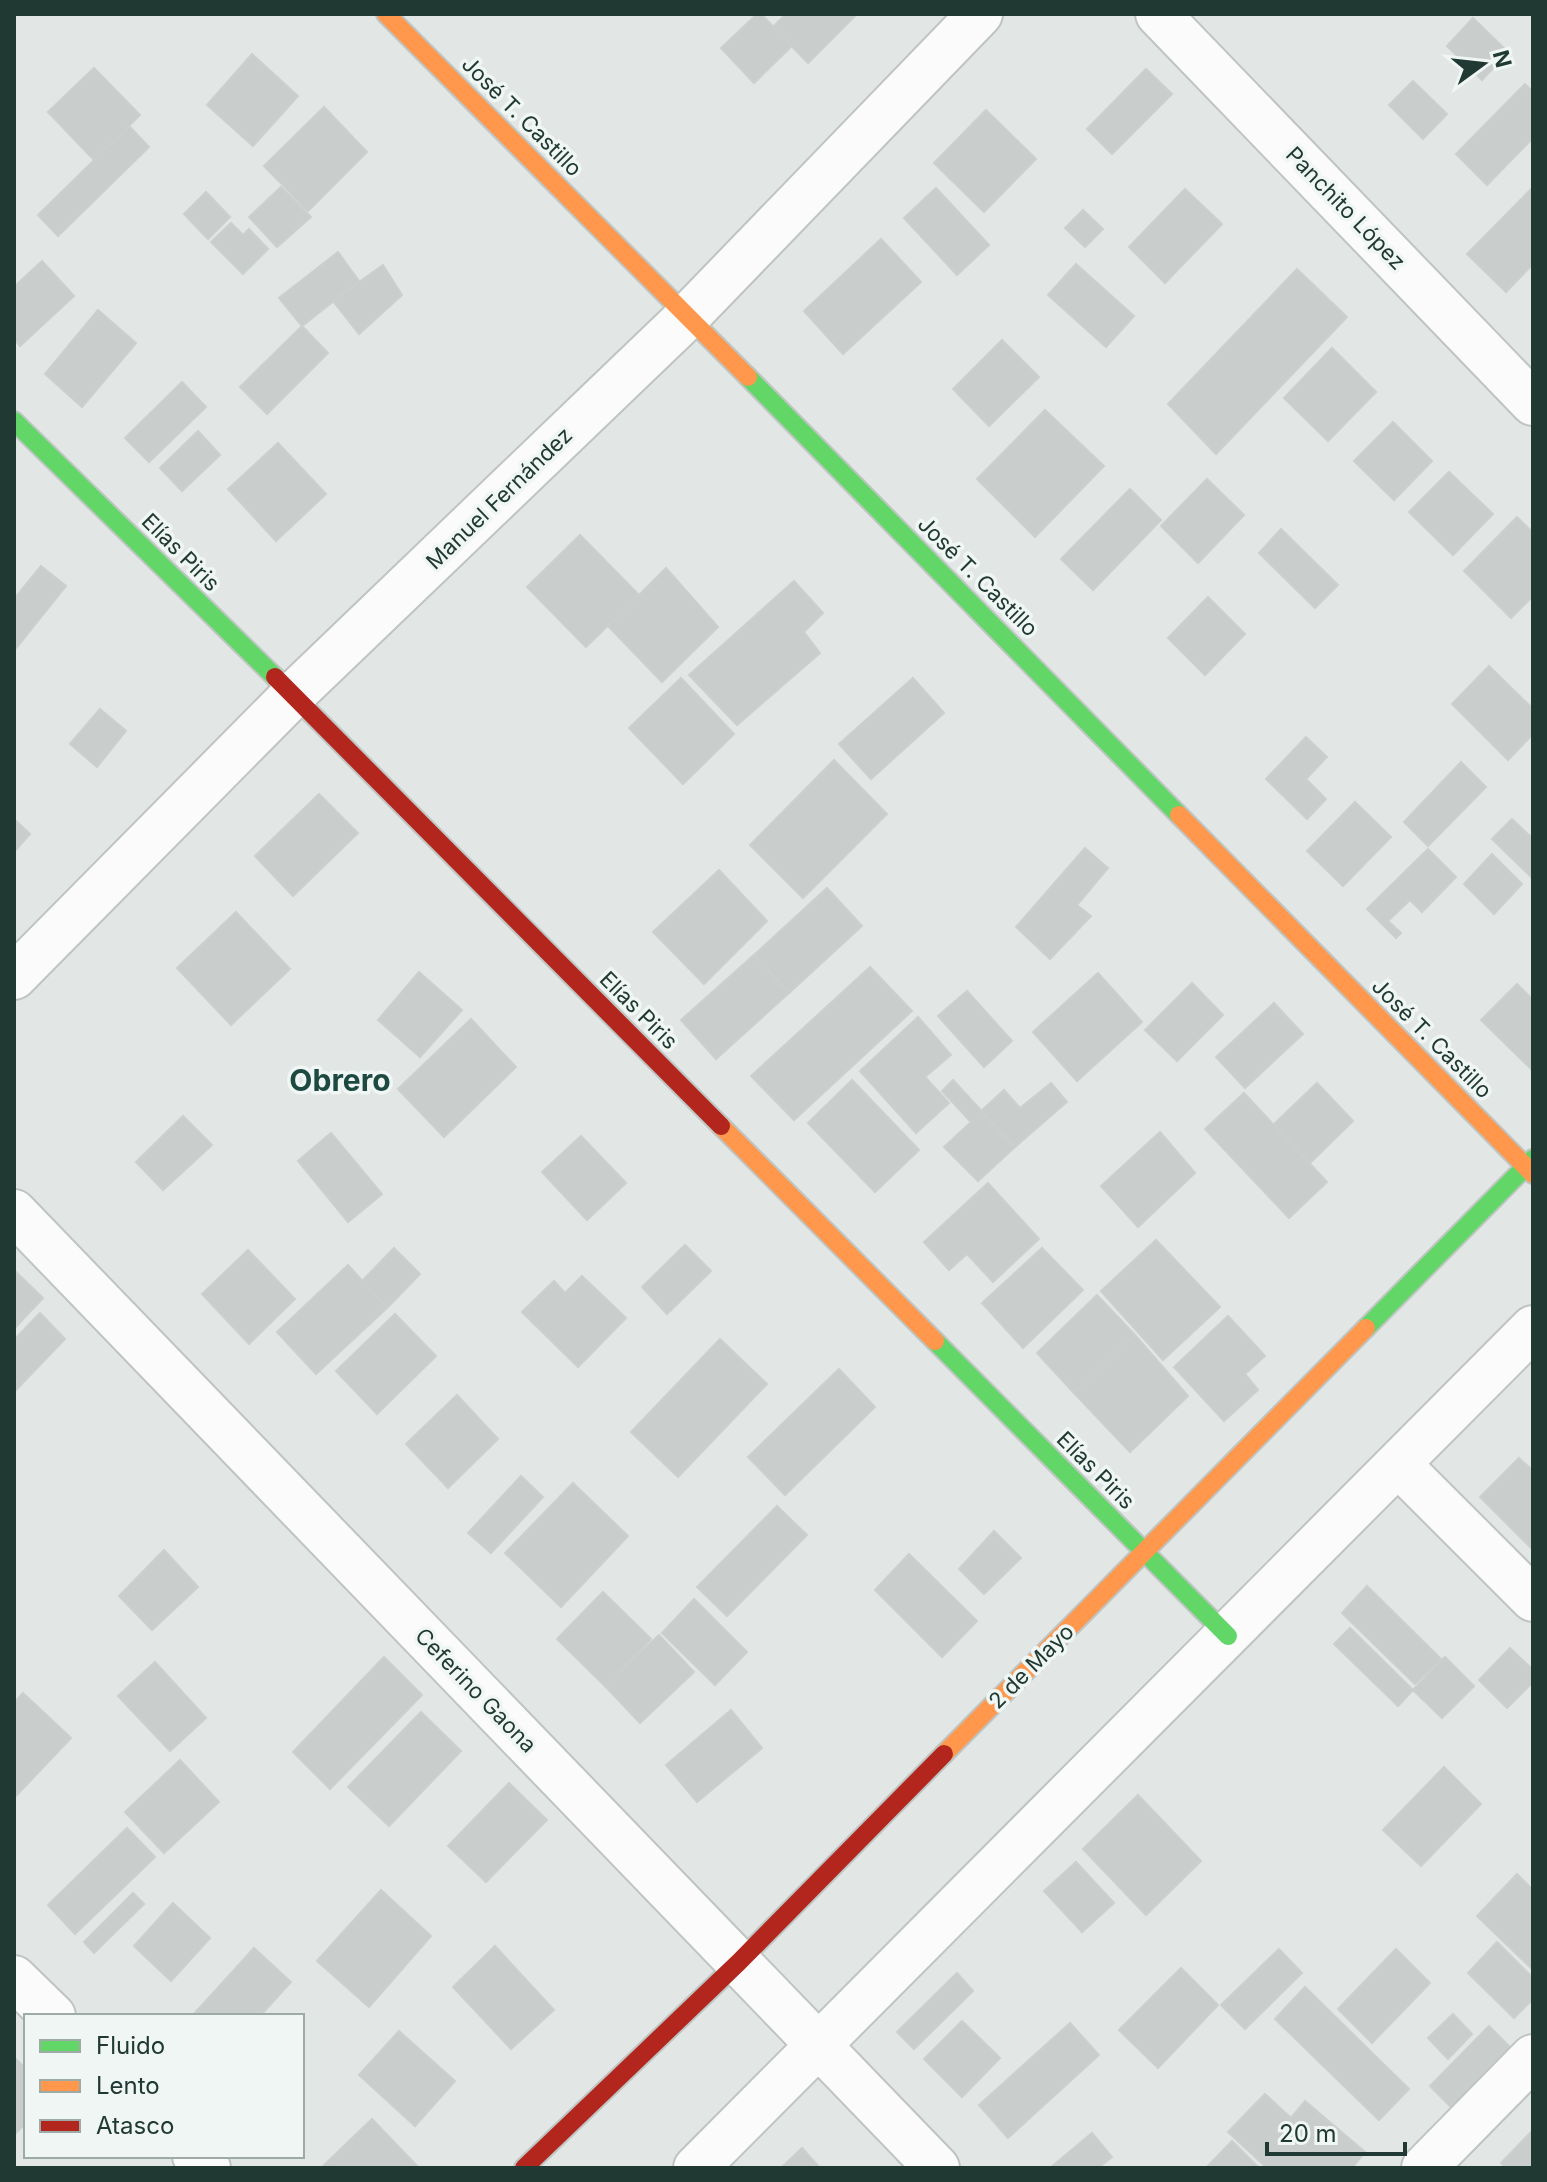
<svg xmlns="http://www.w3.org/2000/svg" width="1547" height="2182" font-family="Inter,sans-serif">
  <rect width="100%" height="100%" fill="#e2e7e5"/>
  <!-- building -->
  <g fill="#c9cecc" stroke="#cbd0ce" stroke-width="2">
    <polygon points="757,14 761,14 792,46 754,83 721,48"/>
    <polygon points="786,14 857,14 808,63 773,27"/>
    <polygon points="1473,18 1508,52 1482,80 1447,46"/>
    <polygon points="252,54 298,96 253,146 207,105"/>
    <polygon points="94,68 140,115 94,160 48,112"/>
    <polygon points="1146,69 1172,94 1112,154 1087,129"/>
    <polygon points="1413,81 1447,114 1423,139 1389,105"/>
    <polygon points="1525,84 1533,92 1533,138 1487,185 1456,154"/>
    <polygon points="324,107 367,152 308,211 264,166"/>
    <polygon points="986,110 1036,159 984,212 934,163"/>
    <polygon points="129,126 149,147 58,236 38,215"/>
    <polygon points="281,187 311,217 277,247 249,217"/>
    <polygon points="1533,187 1533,264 1506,292 1467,254"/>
    <polygon points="936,188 989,245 957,275 904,218"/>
    <polygon points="1185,189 1222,224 1165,283 1129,247"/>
    <polygon points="206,192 230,217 208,239 184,214"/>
    <polygon points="1083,210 1103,229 1085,247 1065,228"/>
    <polygon points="231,223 243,235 249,229 268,249 243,274 211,242"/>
    <polygon points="881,239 921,282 843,354 804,311"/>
    <polygon points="338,252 359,281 302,326 279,298"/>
    <polygon points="42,261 74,296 20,346 14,339 14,287"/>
    <polygon points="1076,264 1134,316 1106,347 1048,295"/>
    <polygon points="383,265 402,295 359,334 333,301"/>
    <polygon points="1297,269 1347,317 1216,454 1168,404"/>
    <polygon points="98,310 136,343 82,407 45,374"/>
    <polygon points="302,326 328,353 267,414 240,387"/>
    <polygon points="1002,340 1039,377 989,426 953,389"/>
    <polygon points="1332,348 1376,392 1328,441 1284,398"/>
    <polygon points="182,382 206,407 149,462 125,438"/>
    <polygon points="1045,410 1104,466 1035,537 977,479"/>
    <polygon points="1393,422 1432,461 1394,500 1354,461"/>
    <polygon points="198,431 220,455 182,491 160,468"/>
    <polygon points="278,443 326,494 276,541 228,489"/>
    <polygon points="1449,472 1493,514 1453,555 1409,512"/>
    <polygon points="1207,479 1244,515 1198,563 1161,526"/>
    <polygon points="1130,489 1161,520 1093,590 1061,559"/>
    <polygon points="1517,517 1533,533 1533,596 1511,618 1464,571"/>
    <polygon points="1281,529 1338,585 1315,608 1259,553"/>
    <polygon points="580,535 639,595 586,647 527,587"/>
    <polygon points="41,566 66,586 14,651 14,599"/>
    <polygon points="666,568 718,627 662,682 608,626"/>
    <polygon points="794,581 823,613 804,632 820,653 737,725 689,675"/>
    <polygon points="1208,597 1245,634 1205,675 1168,638"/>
    <polygon points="1489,666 1533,709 1533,734 1508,760 1452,704"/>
    <polygon points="681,678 734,734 683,784 629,728"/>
    <polygon points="913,678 944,713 871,779 839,744"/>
    <polygon points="100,709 126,731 97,767 70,744"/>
    <polygon points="1306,737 1327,757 1306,779 1326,799 1307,819 1266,779"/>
    <polygon points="834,760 887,814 803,898 750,845"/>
    <polygon points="1461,762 1486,787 1428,846 1404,822"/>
    <polygon points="319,794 358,833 293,896 255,856"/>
    <polygon points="1355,802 1391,837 1343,886 1307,851"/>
    <polygon points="14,819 30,834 14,852"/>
    <polygon points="1512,819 1533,839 1533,879 1492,839"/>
    <polygon points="1085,848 1108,868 1077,905 1091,916 1050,959 1016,927"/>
    <polygon points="1428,849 1456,877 1422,912 1410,900 1388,921 1401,933 1396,938 1367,909"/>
    <polygon points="1492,854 1522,884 1494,914 1464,884"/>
    <polygon points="719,870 767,921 704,984 653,932"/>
    <polygon points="827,888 862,926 789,993 754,955"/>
    <polygon points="236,912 290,969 231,1025 177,968"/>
    <polygon points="754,955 789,993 716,1059 681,1020"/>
    <polygon points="870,967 912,1011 794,1120 751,1076"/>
    <polygon points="419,972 462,1010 420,1057 378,1020"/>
    <polygon points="1098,973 1142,1022 1077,1081 1033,1032"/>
    <polygon points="1192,983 1223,1015 1177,1061 1145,1030"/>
    <polygon points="1517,984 1533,1000 1533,1071 1481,1020"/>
    <polygon points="967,991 1012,1041 984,1067 938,1016"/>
    <polygon points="1274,1003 1303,1034 1245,1088 1216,1057"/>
    <polygon points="918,1017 951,1055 925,1077 949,1103 916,1133 860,1071"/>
    <polygon points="471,1019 516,1067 444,1137 398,1089"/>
    <polygon points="852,1080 919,1150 875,1192 808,1123"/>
    <polygon points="953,1080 1015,1147 978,1181 944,1147 971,1122 942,1091"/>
    <polygon points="1051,1083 1067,1102 1015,1147 981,1111 1004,1090 1020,1108"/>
    <polygon points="1317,1083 1353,1121 1310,1163 1273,1125"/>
    <polygon points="1244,1093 1327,1182 1289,1218 1205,1129"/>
    <polygon points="183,1116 212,1145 163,1190 136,1162"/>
    <polygon points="1160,1132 1195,1173 1138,1227 1101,1186"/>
    <polygon points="331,1133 382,1194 348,1222 298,1161"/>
    <polygon points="581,1136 626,1183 587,1220 542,1172"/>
    <polygon points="988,1183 1039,1239 993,1282 967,1254 949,1270 924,1242"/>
    <polygon points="1156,1240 1220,1307 1163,1360 1101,1291"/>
    <polygon points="685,1245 711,1271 667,1314 642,1287"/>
    <polygon points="394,1248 420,1274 388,1307 362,1281"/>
    <polygon points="1042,1248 1083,1290 1023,1348 982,1303"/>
    <polygon points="248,1250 295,1299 249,1344 202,1294"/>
    <polygon points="348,1265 387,1308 316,1374 277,1332"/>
    <polygon points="14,1270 43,1298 14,1329"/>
    <polygon points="582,1276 626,1318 578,1367 522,1312 554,1281 565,1293"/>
    <polygon points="1097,1295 1135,1335 1074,1393 1037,1353"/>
    <polygon points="40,1313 65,1339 14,1392 14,1340"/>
    <polygon points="395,1314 436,1356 377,1414 336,1371"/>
    <polygon points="1228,1316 1265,1356 1245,1374 1258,1390 1224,1421 1174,1367"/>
    <polygon points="1135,1335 1188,1396 1130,1452 1074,1393"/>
    <polygon points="720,1339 767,1384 678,1477 631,1432"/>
    <polygon points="839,1369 875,1407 785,1495 748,1457"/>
    <polygon points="457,1395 498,1439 448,1488 406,1444"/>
    <polygon points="1519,1458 1533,1471 1531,1548 1480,1497"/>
    <polygon points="521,1476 543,1497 491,1553 468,1533"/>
    <polygon points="573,1483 628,1536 561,1607 505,1553"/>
    <polygon points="777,1506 807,1535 727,1616 697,1587"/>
    <polygon points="994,1531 1021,1558 984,1594 959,1569"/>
    <polygon points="164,1550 198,1587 152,1630 119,1596"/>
    <polygon points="909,1554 977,1621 942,1657 875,1590"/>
    <polygon points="1367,1586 1441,1659 1415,1684 1342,1613"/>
    <polygon points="603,1592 651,1639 605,1686 557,1639"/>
    <polygon points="694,1599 747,1652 715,1685 662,1633"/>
    <polygon points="1350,1628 1413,1690 1398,1706 1334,1644"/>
    <polygon points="659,1635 694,1672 640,1723 605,1686"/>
    <polygon points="1510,1648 1533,1670 1533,1682 1507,1708 1479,1680"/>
    <polygon points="384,1657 422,1695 330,1789 293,1752"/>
    <polygon points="1445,1657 1474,1686 1442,1718 1413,1690"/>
    <polygon points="155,1662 206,1718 170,1751 118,1696"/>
    <polygon points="23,1693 71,1738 14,1798 14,1703"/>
    <polygon points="731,1710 762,1748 697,1802 666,1765"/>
    <polygon points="421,1712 461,1751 389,1826 348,1787"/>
    <polygon points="180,1760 219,1802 164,1853 125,1812"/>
    <polygon points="1444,1767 1481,1804 1421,1866 1383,1830"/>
    <polygon points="509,1783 547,1820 486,1882 448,1846"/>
    <polygon points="1138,1795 1201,1861 1146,1915 1083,1849"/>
    <polygon points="127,1828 155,1857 75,1934 48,1905"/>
    <polygon points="1076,1862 1114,1903 1082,1932 1044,1891"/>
    <polygon points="1517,1874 1533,1890 1533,1970 1477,1916"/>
    <polygon points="381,1890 431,1936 369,2007 317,1961"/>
    <polygon points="133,1893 144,1904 94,1953 84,1942"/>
    <polygon points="173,1903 210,1938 171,1981 134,1946"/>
    <polygon points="1497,1942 1533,1978 1533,1999 1514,2018 1468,1973"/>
    <polygon points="495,1946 554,2010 511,2049 453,1987"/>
    <polygon points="254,1948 291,1982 260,2016 192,2016"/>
    <polygon points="1279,1949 1302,1973 1245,2029 1221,2005"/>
    <polygon points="1396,1949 1430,1983 1372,2043 1338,2009"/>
    <polygon points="1181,1968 1218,2005 1158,2068 1119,2030"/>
    <polygon points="957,1973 973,1991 914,2049 897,2032"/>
    <polygon points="1305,1987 1409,2089 1379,2120 1275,2019"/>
    <polygon points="1453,2014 1472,2034 1448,2059 1428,2038"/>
    <polygon points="962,2021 1000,2058 962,2097 924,2059"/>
    <polygon points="1070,2023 1099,2055 1008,2138 979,2105"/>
    <polygon points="1489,2026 1510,2047 1451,2107 1430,2086"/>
    <polygon points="399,2031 455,2081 415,2126 359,2075"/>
    <polygon points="14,2057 26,2069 26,2123 14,2135"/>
    <polygon points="1265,2094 1291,2118 1305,2101 1365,2152 1352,2168 1267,2168 1228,2132"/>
    <polygon points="372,2119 418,2167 416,2168 321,2168"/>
    <polygon points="1533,2130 1533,2168 1506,2168 1501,2163"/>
    <polygon points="1092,2133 1112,2157 1098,2168 1050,2168"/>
    <polygon points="1232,2141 1259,2168 1206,2168"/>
    <polygon points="802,2148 820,2168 781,2168"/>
  </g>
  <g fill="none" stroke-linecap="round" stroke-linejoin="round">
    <defs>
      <g id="street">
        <polyline points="1158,14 1533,403"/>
        <polyline points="14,977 293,695 688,316 980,14"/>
        <polyline points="14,1212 937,2168"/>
        <polyline points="1398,1464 1533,1599"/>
        <polyline points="14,1978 53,2016"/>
        <polyline points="195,2156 208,2168"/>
        <polyline points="696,2168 1533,1328"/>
        <polyline points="1424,2168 1533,2057"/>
      </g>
      <g id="fast">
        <polyline points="748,377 1179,815"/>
        <polyline points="14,421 275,677"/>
        <polyline points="1366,1328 1533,1159"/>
        <polyline points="935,1341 1228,1636"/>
      </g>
      <g id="slow">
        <polyline points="386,14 748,377"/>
        <polyline points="1179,815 1533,1174"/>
        <polyline points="721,1126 935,1341"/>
        <polyline points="944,1754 1366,1328"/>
      </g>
      <g id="jam">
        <polyline points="275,677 721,1126"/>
        <polyline points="524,2168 739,1962 944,1754"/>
      </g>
    </defs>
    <!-- street casing -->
    <use href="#street" stroke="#bfc4c2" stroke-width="48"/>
    <!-- fast casing -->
    <use href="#fast" stroke="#bec5c2" stroke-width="22"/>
    <!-- slow casing -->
    <use href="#slow" stroke="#bec5c2" stroke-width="22"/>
    <!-- jam casing -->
    <use href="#jam" stroke="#bec5c2" stroke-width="22"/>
    <!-- street -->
    <use href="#street" stroke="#fbfbfb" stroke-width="44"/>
    <!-- fast -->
    <use href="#fast" stroke="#63d668" stroke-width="18"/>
    <!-- slow -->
    <use href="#slow" stroke="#ff974d" stroke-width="18"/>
    <!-- jam -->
    <use href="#jam" stroke="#b3261e" stroke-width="18"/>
  </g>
  <g text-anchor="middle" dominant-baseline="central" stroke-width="7" stroke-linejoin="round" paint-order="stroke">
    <!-- street labels -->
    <g font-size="22" fill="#213933" stroke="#eff6f3">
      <text transform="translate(522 116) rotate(45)">José T. Castillo</text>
      <text transform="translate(1346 208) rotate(46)">Panchito López</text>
      <text transform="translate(499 498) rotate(-44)">Manuel Fernández</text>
      <text transform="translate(181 552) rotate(45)">Elías Piris</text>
      <text transform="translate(978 576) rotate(45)">José T. Castillo</text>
      <text transform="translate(639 1010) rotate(45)">Elías Piris</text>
      <text transform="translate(1432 1038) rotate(45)">José T. Castillo</text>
      <text transform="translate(1096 1470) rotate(45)">Elías Piris</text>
      <text transform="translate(1031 1666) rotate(-45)">2 de Mayo</text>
      <text transform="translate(476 1690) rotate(46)">Ceferino Gaona</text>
    </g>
    <!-- district labels -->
    <g font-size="30" font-weight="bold" fill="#1e4940" stroke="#eff6f3">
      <text x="340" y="1080">Obrero</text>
    </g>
  </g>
  <!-- border -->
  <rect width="1547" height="2182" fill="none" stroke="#213933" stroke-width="32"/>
  <!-- legend -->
  <rect x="24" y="2014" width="280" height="144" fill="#eff6f3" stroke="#9daaa6" stroke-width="2"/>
  <rect x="40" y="2040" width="40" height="12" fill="#63d668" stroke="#9daaa6" stroke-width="2"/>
  <text x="96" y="2054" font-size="24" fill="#213933">Fluido</text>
  <rect x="40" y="2080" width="40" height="12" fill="#ff974d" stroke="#9daaa6" stroke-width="2"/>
  <text x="96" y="2094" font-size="24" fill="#213933">Lento</text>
  <rect x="40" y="2120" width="40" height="12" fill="#b3261e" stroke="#9daaa6" stroke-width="2"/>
  <text x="96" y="2134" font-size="24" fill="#213933">Atasco</text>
  <!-- north arrow -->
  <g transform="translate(1483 64) rotate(75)" stroke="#eff6f3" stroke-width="6" paint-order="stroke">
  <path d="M0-6L14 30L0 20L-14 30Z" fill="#213933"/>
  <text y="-12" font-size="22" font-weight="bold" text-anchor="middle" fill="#213933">N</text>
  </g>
  <!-- scale -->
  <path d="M1267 2142v12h138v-12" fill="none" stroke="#213933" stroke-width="4"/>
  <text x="1279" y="2142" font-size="24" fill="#213933" stroke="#eff6f3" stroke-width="6" paint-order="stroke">20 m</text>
</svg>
